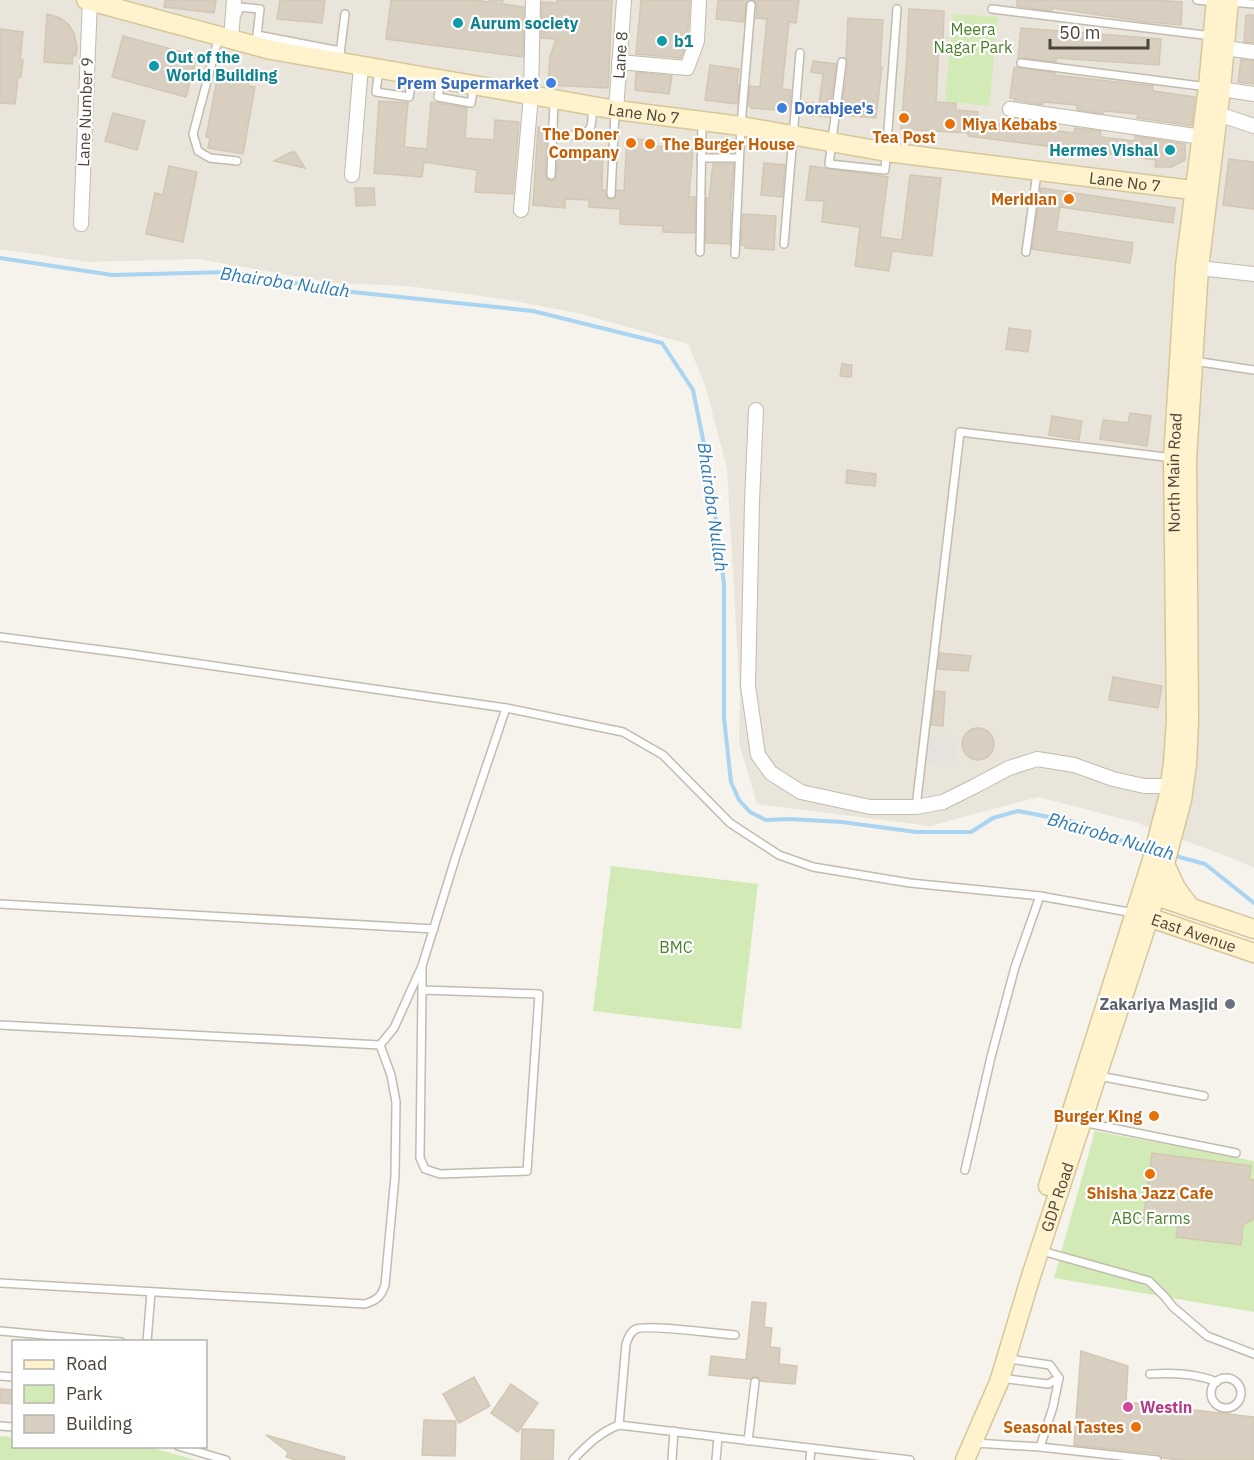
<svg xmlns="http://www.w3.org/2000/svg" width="1254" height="1460" font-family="'IBM Plex Sans',sans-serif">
  <rect width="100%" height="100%" fill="#f6f3ec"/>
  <!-- residential -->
  <polygon fill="#eae5da" points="0,0 1254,0 1254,868 1229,857 1135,822 1038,797 930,826 757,804 739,743 740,696 727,468 705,385 688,344 582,314 510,300 407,286 333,283 198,259 87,262 0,249"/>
  <!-- industrial -->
  <circle fill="#e6e2dd" cx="941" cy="751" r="17"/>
  <!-- green -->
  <g fill="#d2eab5">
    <polygon points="953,14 998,17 989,106 945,101"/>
    <polygon points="611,866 758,884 741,1029 593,1011"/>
    <polygon points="1095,1131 1254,1161 1254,1312 1054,1278"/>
    <polygon points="0,1436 13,1437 14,1446 149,1447 196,1460 0,1460"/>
  </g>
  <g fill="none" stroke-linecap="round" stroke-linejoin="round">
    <!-- stream -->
    <g stroke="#a9d4f2" stroke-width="4">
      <polyline points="0,258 112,275 229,272 343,291 533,311 662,343 693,390 710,474 724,584 724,718 731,782 739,800 750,812 766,820 789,819 842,822 916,832 971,832 993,818 1018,811 1075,822 1125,842 1150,849"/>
      <polyline points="1172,855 1205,864 1254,903"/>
    </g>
  </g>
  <!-- building -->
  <g fill="#d8cfc1" stroke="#d3c7b4" stroke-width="1.5">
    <polygon points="165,0 216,0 214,13 164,7"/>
    <polygon points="280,0 325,0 322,23 277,19"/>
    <polygon points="391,0 473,0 489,2 489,0 503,0 502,4 524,7 523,57 386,39"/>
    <polygon points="557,0 612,0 608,88 548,85 550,57 556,39 541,38 542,2 557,3"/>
    <polygon points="641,0 690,0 687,43 681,58 636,54"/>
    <polygon points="718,0 749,0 746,4 744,22 716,19"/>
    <polygon points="753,0 799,0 796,23 789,22 782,89 791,90 789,111 751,108 751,106 748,106 750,86 760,87 767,19 756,18 757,5"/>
    <polygon points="1017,0 1154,0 1182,2 1181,25 1147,22 1052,8 1052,11 1017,6"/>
    <polygon points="909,9 944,11 943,44 939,44 936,102 956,103 956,110 978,112 977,121 1011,125 1012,118 1040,123 1040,129 1074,133 1075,128 1101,131 1100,137 1135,141 1135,136 1185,144 1185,160 1171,167 1155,167 1156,160 968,136 968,133 901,129 907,54"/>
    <polygon points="47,14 60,18 68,24 74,33 77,46 76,56 73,55 72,64 44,62"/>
    <polygon points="1246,15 1254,15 1254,43 1244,42"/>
    <polygon points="848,18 883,20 880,67 882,67 876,118 841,115 848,63 846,58"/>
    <polygon points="1021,28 1161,39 1159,65 1056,58 1056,62 1018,58"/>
    <polygon points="0,29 23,32 20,60 23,60 21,77 18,77 15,104 0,103"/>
    <polygon points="123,36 197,56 186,97 112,77"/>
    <polygon points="1241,59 1254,61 1254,84 1238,82"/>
    <polygon points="813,61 836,64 829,117 807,115 807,113 801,112 802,102 819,104 823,74 811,72"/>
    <polygon points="710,65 739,69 737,85 739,85 737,104 705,100"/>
    <polygon points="1018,67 1055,73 1054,75 1153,86 1153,91 1195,97 1192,126 1137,118 1138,114 1104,111 1103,114 1077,110 1077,105 1043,102 1042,105 1014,100 1014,98 1010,98 1014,68"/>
    <polygon points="225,71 250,76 248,86 255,87 243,154 208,148 210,138 206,137 217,79 223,80"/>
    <polygon points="636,72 672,76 669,94 635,90"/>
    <polygon points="379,101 408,103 404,147 427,149 431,102 467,108 465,138 494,140 495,120 519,122 513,194 475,192 477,170 424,162 422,177 374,173"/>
    <polygon points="113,113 145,121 137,150 105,141"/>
    <polygon points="538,127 547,128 545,175 548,179 551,181 556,177 558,149 566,150 565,160 590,161 590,150 603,150 602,190 606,190 606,196 610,200 615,197 617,190 624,191 627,139 654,140 654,146 693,149 689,197 695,197 695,233 663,232 663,226 620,224 620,209 589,207 589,200 565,199 565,208 533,205"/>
    <polygon points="291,152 295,152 305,168 274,161"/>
    <polygon points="1229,159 1254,162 1254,209 1223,205"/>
    <polygon points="764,163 785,165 782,197 761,195"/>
    <polygon points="713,164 734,164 730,211 731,211 730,244 706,243 706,198 709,198"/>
    <polygon points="169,166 197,172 183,242 146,234 155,193 163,195"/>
    <polygon points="810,166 888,177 880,237 902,240 910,175 941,178 932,256 892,251 889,271 855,266 860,227 822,222 824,201 806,200"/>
    <polygon points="355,188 374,188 375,205 356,206"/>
    <polygon points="1041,188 1175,208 1173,223 1060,207 1056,231 1133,243 1130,263 1032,249"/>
    <polygon points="743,214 776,216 774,250 745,248 745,245 741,245"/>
    <polygon points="1009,328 1031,331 1028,352 1006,349"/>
    <polygon points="842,364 852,365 851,377 840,376"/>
    <polygon points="1130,413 1151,416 1147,446 1100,439 1103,420 1128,423"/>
    <polygon points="1052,416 1082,421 1079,440 1049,435"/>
    <polygon points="847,470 876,474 875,486 846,483"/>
    <polygon points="940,653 971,656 968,671 938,669"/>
    <polygon points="1113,677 1162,686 1158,708 1109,700"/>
    <polygon points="935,691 945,692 943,726 931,725"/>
    <circle cx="978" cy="744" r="16"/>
    <polygon points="1152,1153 1251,1166 1249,1179 1254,1180 1254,1219 1243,1225 1241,1245 1176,1237 1178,1225 1143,1221"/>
    <polygon points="752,1302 766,1303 764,1327 772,1328 770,1347 780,1348 779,1364 797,1366 795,1384 760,1381 759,1378 755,1376 750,1379 709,1375 711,1356 746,1360"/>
    <polygon points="1081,1351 1128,1366 1126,1402 1254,1417 1254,1460 1181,1460 1162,1458 1158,1454 1074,1445"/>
    <polygon points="474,1377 490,1406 459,1423 443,1394"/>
    <polygon points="511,1384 538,1403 518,1432 491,1413"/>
    <polygon points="0,1389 14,1390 14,1404 0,1403"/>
    <polygon points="424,1420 456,1421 455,1456 422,1455"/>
    <polygon points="522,1429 554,1430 553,1460 521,1460"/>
    <polygon points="266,1435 345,1457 344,1460 296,1460 286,1457 288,1452"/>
  </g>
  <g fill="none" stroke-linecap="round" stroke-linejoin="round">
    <defs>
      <g id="lane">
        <polyline points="1197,0 1215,2"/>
        <polyline points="1229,2 1254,4"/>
        <polyline points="992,9 1212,36"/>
        <polyline points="238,13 239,7 260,9 257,35 340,51"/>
        <polyline points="219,36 193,134 198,151 210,158 237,161"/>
        <polyline points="340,54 345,14"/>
        <polyline points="842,62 829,164 885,170 897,9"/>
        <polyline points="1021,63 1208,87"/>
        <polyline points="379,69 376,92 409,97 413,75"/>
        <polyline points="441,80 438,97 471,103 474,85"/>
        <path d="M 553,135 C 563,135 584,139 590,128 C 593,123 592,114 592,108"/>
        <polyline points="701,158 739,158"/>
        <polyline points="551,175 554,102"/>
        <polyline points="611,194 615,112"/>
        <polyline points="784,244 800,53"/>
        <polyline points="700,252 702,123"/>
        <polyline points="1026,252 1037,173"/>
        <polyline points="735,254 741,126 751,5"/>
        <polyline points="1194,361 1254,370"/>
        <polyline points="0,637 124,653 506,708 623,732 663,755 730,823 779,855 813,867 910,883 1040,896 1134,913"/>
        <polyline points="916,807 960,432 1173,458"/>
        <polyline points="0,904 434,929"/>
        <polyline points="422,990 539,994 527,1171 440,1174 425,1169 420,1158 422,990 422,968"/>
        <polyline points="0,1025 380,1045 394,1028 422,966 456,856 506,708"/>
        <polyline points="1099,1076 1204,1096"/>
        <polyline points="1082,1122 1236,1153"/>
        <polyline points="965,1170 991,1057 1015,967 1040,896"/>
        <polyline points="1042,1251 1149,1281 1165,1297 1173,1307 1207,1336 1254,1354"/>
        <path d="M 0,1283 L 365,1304 C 377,1300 381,1297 385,1285 L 395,1176 L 396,1102 L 391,1075 L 380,1045"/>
        <polyline points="0,1331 121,1342"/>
        <polyline points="147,1342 151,1292"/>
        <polyline points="1009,1359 1050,1365 1059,1378 1053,1407 1040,1447"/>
        <path d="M 1150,1374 C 1173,1373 1195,1373 1217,1382"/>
        <polyline points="0,1376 14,1377"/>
        <polyline points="1000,1378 1048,1384 1059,1378"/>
        <circle cx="1226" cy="1393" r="15"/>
        <path d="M 619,1425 L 626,1344 C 628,1338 630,1332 636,1329 C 646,1324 720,1334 735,1335"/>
        <polyline points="0,1426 14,1427"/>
        <polyline points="748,1441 755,1382"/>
        <polyline points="975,1443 1040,1447 1157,1460"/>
        <polyline points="178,1446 226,1460"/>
        <path d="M 573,1460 C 586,1446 600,1432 619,1425 L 910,1460"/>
        <polyline points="672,1460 674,1431"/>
        <polyline points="716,1460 718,1437"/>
        <polyline points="810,1460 811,1448"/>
      </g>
      <g id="street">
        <polyline points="231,40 234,0"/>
        <polyline points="1225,48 1254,52"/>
        <polyline points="619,62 687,68 697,41 699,0"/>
        <polyline points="1221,89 1254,94"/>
        <polyline points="1010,109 1202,137"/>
        <polyline points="616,110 624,0"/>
        <polyline points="1218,114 1254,126"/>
        <polyline points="352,175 361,66"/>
        <polyline points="521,210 531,95 533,0"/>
        <polyline points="81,224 90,0"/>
        <polyline points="1190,267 1254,274"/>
        <polyline points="756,410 752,502 748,686 758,755 771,773 801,792 870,807 916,807 943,802 975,786 1009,768 1037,759 1074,765 1113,779 1144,786 1170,786"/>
      </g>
      <g id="secondary">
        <path id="s1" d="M 86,0 L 271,50 L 531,95 L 616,110 L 741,126 L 887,152 L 1208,192"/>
        <polyline points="1165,864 1176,888 1191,908"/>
        <polyline points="1144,892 1254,929"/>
        <path id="s2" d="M 1139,914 L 1254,953"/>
        <path id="s3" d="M 1048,1186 L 1151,863 L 1168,798 L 1173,763 L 1176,720 L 1173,458 L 1185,266 L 1208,87 L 1216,0"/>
        <path id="s4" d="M 965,1460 L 999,1382 L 1031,1276 L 1144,933 L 1166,860 L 1182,800 L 1187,764 L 1189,721 L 1187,459 L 1199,268 L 1221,89 L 1229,0"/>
      </g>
    </defs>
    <!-- lane casing -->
    <use href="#lane" stroke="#c2bbae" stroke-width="10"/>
    <!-- street casing -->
    <use href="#street" stroke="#c2bbae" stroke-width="16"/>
    <!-- secondary casing -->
    <use href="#secondary" stroke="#d6c79b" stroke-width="21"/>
    <!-- lane -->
    <use href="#lane" stroke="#fff" stroke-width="7"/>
    <!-- street -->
    <use href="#street" stroke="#fff" stroke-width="14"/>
    <!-- secondary -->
    <use href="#secondary" stroke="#fff3cd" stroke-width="18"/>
  </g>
  <!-- markers -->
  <g fill="#0f9aa8" stroke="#fff" stroke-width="2">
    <circle cx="458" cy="23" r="6"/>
    <circle cx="662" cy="41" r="6"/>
    <circle cx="154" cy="66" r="6"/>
    <circle cx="1170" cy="150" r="6"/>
  </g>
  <g fill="#3f7fe0" stroke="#fff" stroke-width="2">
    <circle cx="551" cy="83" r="6"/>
    <circle cx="782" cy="108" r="6"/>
  </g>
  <g fill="#e8710a" stroke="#fff" stroke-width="2">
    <circle cx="904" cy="118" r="6"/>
    <circle cx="950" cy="124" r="6"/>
    <circle cx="631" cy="143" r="6"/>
    <circle cx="650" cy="144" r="6"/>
    <circle cx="1069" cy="199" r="6"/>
    <circle cx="1154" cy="1116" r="6"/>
    <circle cx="1150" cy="1174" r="6"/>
    <circle cx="1136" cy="1427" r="6"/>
  </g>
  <circle fill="#6b7280" stroke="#fff" stroke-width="2" cx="1230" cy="1004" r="6"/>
  <circle fill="#d1479c" stroke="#fff" stroke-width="2" cx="1128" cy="1407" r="6"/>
  <g text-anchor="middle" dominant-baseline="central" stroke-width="4.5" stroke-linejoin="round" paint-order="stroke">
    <!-- culture labels -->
    <g font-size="16" font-weight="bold" fill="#0d838f" stroke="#fff" text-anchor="start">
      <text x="470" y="23">Aurum society</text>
      <text x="674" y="41">b1</text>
      <text x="166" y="57">Out of the<tspan x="166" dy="18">World Building</tspan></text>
      <text x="1158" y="150" text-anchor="end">Hermes Vishal</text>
    </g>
    <!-- park labels -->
    <g font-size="16" fill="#4a7f2a" stroke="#fff">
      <text x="973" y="29">Meera<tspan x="973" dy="18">Nagar Park</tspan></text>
      <text x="676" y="947">BMC</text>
      <text x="1151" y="1218">ABC Farms</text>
    </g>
    <!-- street labels -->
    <g font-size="16" fill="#4b4439" stroke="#fff">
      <text transform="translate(620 55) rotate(-86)">Lane 8</text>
      <text transform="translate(85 112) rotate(-88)">Lane Number 9</text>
      <text stroke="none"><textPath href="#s1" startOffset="570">Lane No 7</textPath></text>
      <text stroke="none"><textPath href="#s1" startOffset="1056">Lane No 7</textPath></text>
      <text stroke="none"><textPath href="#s3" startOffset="732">North Main Road</textPath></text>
      <text stroke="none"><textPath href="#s2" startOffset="58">East Avenue</textPath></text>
      <text stroke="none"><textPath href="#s4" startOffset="279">GDP Road</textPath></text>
    </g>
    <!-- shop labels -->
    <g font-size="16" font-weight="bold" fill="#366cbe" stroke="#fff" text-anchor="end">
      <text x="539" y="83">Prem Supermarket</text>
      <text x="794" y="108" text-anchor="start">Dorabjee's</text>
    </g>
    <!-- food labels -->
    <g font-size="16" font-weight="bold" fill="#c56008" stroke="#fff" text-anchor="end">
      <text x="962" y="124" text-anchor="start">Miya Kebabs</text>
      <text x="619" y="134">The Doner<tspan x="619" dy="18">Company</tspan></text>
      <text x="904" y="137" text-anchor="middle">Tea Post</text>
      <text x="662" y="144" text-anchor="start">The Burger House</text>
      <text x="1057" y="199">Meridian</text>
      <text x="1142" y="1116">Burger King</text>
      <text x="1150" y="1193" text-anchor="middle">Shisha Jazz Cafe</text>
      <text x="1124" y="1427">Seasonal Tastes</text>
    </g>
    <!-- worship labels -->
    <g font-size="16" font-weight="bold" fill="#5b616d" stroke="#fff" text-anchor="end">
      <text x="1218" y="1004">Zakariya Masjid</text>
    </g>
    <!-- hotel labels -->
    <g font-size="16" font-weight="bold" fill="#b23c85" stroke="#fff" text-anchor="start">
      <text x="1140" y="1407">Westin</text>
    </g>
    <!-- water labels -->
    <g font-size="18" font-style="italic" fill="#2e7ab2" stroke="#fff">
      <text transform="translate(285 282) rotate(8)">Bhairoba Nullah</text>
      <text transform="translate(713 507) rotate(82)">Bhairoba Nullah</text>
      <text transform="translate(1111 836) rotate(16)">Bhairoba Nullah</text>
    </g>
  </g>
  <!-- legend -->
  <rect x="12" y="1340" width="195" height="108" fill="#ffffff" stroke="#b7b4b0" stroke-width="1.5"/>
  <rect x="24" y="1360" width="30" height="9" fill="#fff3cd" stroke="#b7b4b0" stroke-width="1.5"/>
  <text x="66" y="1370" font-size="18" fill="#4b4439">Road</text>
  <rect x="24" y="1385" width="30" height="18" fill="#d2eab5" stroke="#b7b4b0" stroke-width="1.5"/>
  <text x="66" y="1400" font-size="18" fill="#4b4439">Park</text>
  <rect x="24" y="1415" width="30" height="18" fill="#d8cfc1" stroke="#b7b4b0" stroke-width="1.5"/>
  <text x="66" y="1430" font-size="18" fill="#4b4439">Building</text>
  <!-- scale -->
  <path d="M1050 39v9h98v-9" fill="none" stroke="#4b4439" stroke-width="3"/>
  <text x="1059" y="39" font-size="18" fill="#4b4439" stroke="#ffffff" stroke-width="4.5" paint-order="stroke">50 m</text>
</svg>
